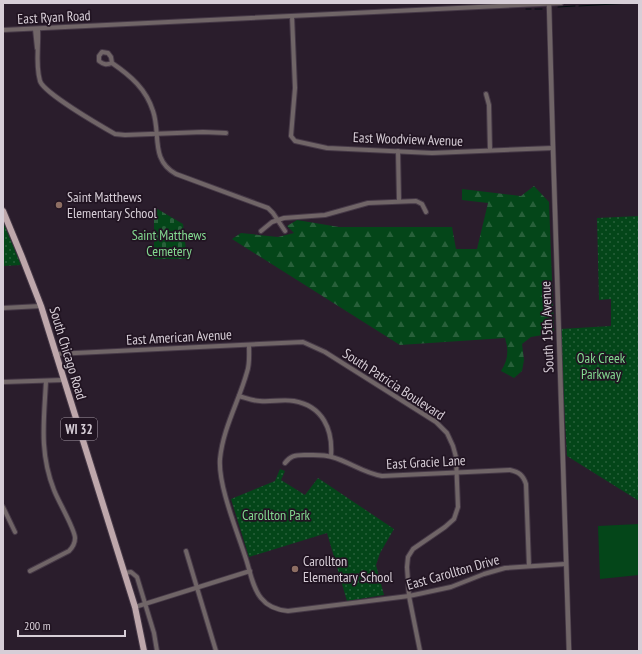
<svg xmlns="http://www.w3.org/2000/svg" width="642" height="654" font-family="'PT Sans Narrow',sans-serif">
  <defs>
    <pattern id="forest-firs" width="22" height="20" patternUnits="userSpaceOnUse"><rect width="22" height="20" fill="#044619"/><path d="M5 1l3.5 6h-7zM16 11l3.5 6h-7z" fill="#28603a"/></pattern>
    <pattern id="cemetery-stones" width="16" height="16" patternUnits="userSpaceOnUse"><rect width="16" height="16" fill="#044619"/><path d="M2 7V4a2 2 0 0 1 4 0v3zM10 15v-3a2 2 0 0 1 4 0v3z" fill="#28603a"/></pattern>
    <pattern id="park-dots" width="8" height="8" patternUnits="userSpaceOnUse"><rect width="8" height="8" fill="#044619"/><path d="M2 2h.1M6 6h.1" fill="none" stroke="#28603a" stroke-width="1.8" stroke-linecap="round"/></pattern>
  </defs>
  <rect width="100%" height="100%" fill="#2a1d2c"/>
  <!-- green -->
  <polygon fill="#044619" points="639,524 639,575 600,579 598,526"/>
  <!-- forest -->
  <path fill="url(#forest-firs)" d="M 534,186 L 549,202 L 554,333 L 531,337 L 522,344 L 524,360 L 522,371 L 514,378 L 501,371 C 508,360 509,351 505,338 L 400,345 L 232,239 L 241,233 L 278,237 L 294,233 L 287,226 L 297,220 L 339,227 L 452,227 L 456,249 L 477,249 L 488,203 L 462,200 L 462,189 L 521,196 Z"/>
  <!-- cemetery -->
  <polygon fill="url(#cemetery-stones)" points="154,207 183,224 187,259 154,259"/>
  <!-- park -->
  <g fill="url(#park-dots)">
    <polygon points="639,216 639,501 567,456 560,329 611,326 611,299 599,300 597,218"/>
    <polygon points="3,222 21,265 3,266"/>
    <polygon points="280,469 285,471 281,480 305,495 318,478 394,529 380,553 376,565 384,595 347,601 327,533 249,557 231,499 275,481"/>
  </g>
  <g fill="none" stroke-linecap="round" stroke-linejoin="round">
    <!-- stream -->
    <g stroke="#030e11" stroke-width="1">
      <polyline points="579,6 632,3"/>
      <polyline points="558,7 575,6"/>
      <polyline points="526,9 531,9"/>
      <polyline points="535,9 542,9"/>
    </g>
    <defs>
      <g id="minor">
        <polyline points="292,16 295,88 291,136 295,141 327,148 432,153 553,148"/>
        <polyline points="35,29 37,48"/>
        <path d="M 38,29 C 39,46 35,64 40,81 C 44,93 101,126 115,134 L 125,135 L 203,132 L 226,133"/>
        <polyline points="3,30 561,3"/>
        <path d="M 112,63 C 107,65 104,65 99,61 L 99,56 L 102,52 L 108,53 L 111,57 L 112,63 C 131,76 146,89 153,111 C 161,134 150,160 176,174 L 268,208 L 273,213 L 285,231"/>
        <polyline points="486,94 489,105 490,150"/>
        <polyline points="398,151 399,201"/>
        <polyline points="261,231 272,222 284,218 325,215 368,203 416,201 422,204 426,212"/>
        <polyline points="3,308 41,306"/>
        <path d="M 249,345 C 249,354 250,364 247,372 C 239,401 223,428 220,459 C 218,485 237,531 245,556 C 250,570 252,587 261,598 C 268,607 277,610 288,611 L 409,596 L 451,587 L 484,574 L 505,568 L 565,564"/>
        <polyline points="55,354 303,342 325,352 436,422 447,433 453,446 456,457 458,507 454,519 445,527 413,549 408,557 407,567 409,596 420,651"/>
        <polyline points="3,382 63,380"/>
        <path d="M 239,396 C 246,398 253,401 260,401 C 272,402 283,399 294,401 C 323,406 333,430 331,456"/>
        <path d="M 285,463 C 290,456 295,455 304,455 C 313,455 323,454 332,457 C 350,462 363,473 382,476 L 510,470 C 519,472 523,475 526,484 L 529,566"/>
        <polyline points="3,507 15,532"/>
        <polyline points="186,551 216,651"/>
        <path d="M 30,571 L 69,551 C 73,547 75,543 75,538 C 75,529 58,501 54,490 C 39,452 44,420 46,381"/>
        <polyline points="124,573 131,572 137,577 154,633 157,651"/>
        <polyline points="135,607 250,571"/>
      </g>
      <polyline id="tertiary" points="549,3 553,148 569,651"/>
      <polyline id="primary" points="3,211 22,257 41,306 135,607 144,651"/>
    </defs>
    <!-- minor casing -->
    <use href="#minor" stroke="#463947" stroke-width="6"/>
    <!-- tertiary casing -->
    <use href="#tertiary" stroke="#463947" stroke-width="6"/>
    <!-- primary casing -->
    <use href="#primary" stroke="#463947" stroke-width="8"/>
    <!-- minor -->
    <use href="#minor" stroke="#706567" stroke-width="4"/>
    <!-- tertiary -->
    <use href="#tertiary" stroke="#706567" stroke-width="4.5"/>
    <!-- primary -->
    <use href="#primary" stroke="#bea7ab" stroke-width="6"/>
  </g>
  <!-- markers -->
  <g fill="#8d6e63" stroke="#211422" stroke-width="1.5">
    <circle cx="59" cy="205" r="4"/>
    <circle cx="295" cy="569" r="4"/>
  </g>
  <g text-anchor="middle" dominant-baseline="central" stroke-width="3.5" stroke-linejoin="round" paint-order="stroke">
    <!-- shield labels -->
    <rect fill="#211422" stroke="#a096a1" stroke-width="1" x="61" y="418" width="36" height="22" rx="3"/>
    <g font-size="13" font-weight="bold" fill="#d7ced7">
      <text x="79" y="429">WI 32</text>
    </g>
    <!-- street labels -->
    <g font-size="14" fill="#d7ced7" stroke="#211422">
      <text transform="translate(54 17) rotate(-3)">East Ryan Road</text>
      <text transform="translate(408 139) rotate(2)">East Woodview Avenue</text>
      <text transform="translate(547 327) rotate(-92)">South 15th Avenue</text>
      <text transform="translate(179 337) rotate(-3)">East American Avenue</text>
      <text transform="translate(68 353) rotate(73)">South Chicago Road</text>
      <text transform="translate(394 384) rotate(33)">South Patricia Boulevard</text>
      <text transform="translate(426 462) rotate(-3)">East Gracie Lane</text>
      <text transform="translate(453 572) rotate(-16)">East Carollton Drive</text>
    </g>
    <!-- poi labels -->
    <g font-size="14" fill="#d7ced7" stroke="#211422" text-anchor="start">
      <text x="67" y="197">Saint Matthews<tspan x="67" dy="16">Elementary School</tspan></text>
      <text x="303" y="561">Carollton<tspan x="303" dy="16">Elementary School</tspan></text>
    </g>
    <!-- park labels -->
    <g font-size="14" fill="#83d990" stroke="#211422">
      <text x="169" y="235">Saint Matthews<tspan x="169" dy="16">Cemetery</tspan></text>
      <text x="601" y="358">Oak Creek<tspan x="601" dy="16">Parkway</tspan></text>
      <text x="276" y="515">Carollton Park</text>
    </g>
  </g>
  <!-- border -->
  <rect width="642" height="654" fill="none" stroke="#d7ced7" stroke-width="8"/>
  <!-- scale -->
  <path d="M18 630v6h107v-6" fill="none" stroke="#d7ced7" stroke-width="2"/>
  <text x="24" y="630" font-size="12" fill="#d7ced7" stroke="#211422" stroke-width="3" paint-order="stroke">200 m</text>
</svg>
